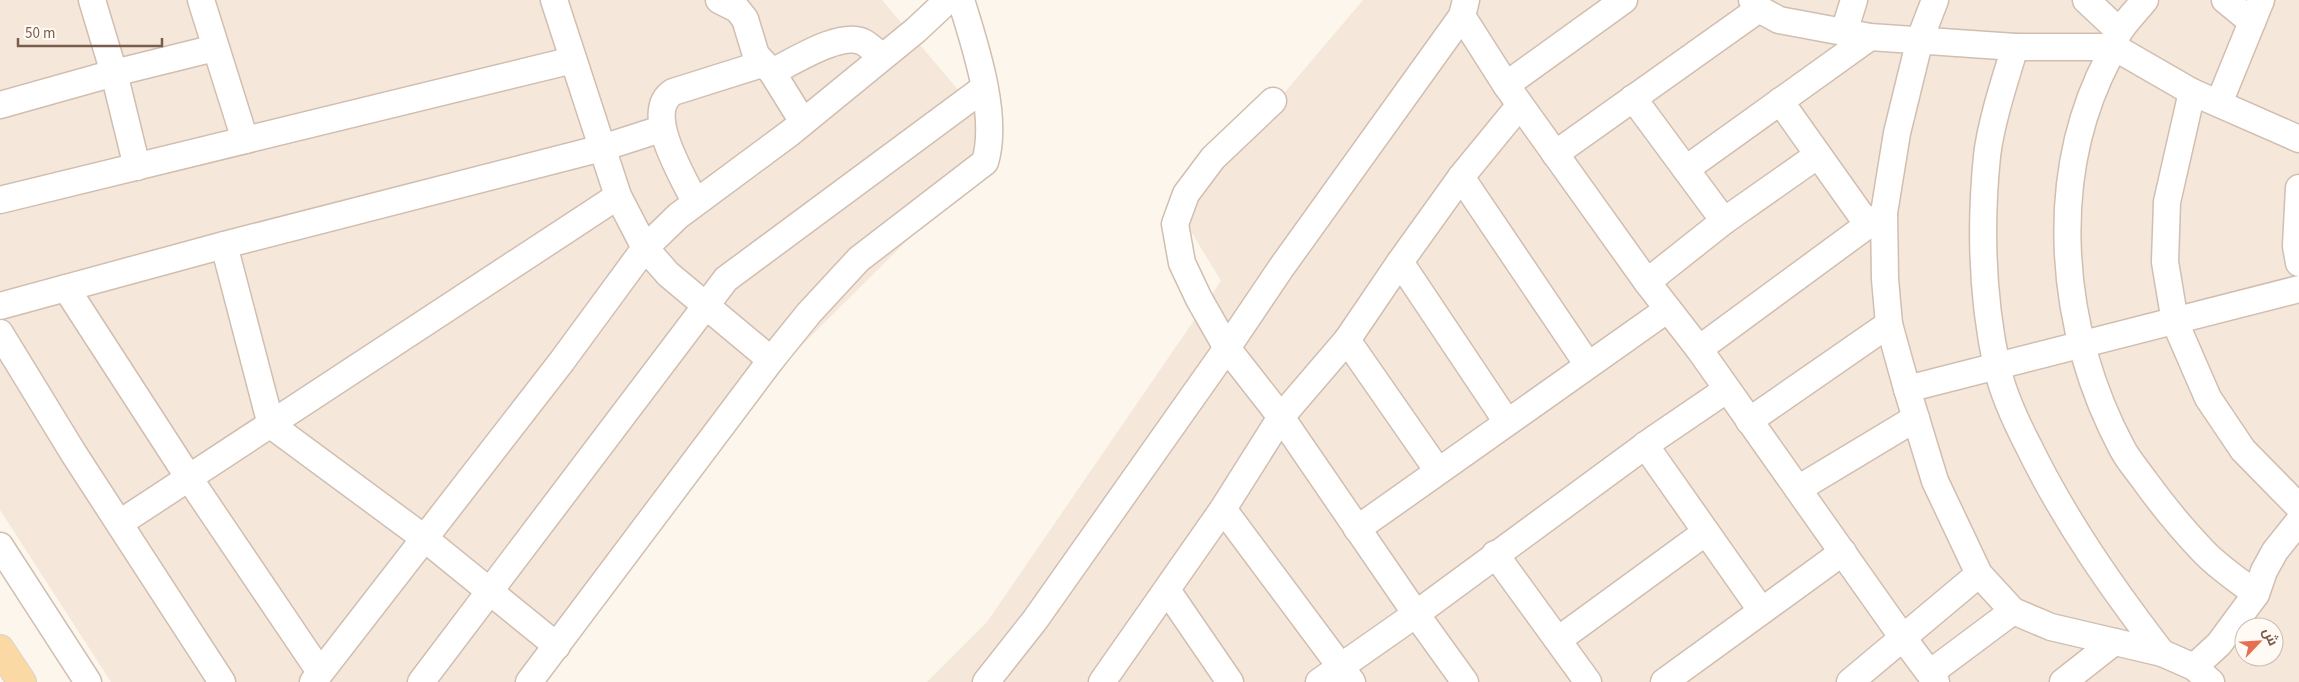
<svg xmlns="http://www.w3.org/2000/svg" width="2299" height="682" font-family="'Source Sans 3',Cairo,sans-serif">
  <rect width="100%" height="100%" fill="#fdf6ec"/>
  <!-- residential -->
  <g fill="#f5e8da" fill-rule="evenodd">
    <polygon points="0,0 882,0 1004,144 795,352 543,682 111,682 0,510"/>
    <path d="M 1363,0 L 2299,0 L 2299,682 L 927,682 L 987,622 L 1221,281 L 1181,215 ZM 2244,627 L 2274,627 L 2274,657 L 2244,657 Z"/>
  </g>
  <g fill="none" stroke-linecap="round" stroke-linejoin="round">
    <defs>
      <g id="minor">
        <polyline points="92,0 114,73 137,167"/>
        <polyline points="201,0 245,140"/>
        <polyline points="554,0 618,196 645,248 668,274 771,360"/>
        <polyline points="719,0 737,9 745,19 756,55 772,72 803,122"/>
        <polyline points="1752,0 1759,9 1779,20 1870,37 2015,47 2114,47 2192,92 2299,139"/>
        <polyline points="1935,0 1920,39 1897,133 1884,213 1885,279 1889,324 1907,389 1935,481 1979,574 2013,611 2051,627 2162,653 2194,667 2211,682"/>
        <polyline points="2086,0 2119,31"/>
        <path d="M 2145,0 C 2137,10 2128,19 2121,29 C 2115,37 2113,48 2109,57 C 2045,178 2059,332 2123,450 C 2129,461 2138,471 2145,481 C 2163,506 2182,529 2203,551 C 2218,567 2238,580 2256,594"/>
        <polyline points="2225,0 2252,22"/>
        <polyline points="1462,16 1506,85 1647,282 1699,349 1903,638 1936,682"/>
        <polyline points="1844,32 1854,0"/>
        <path d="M 2015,47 C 2005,80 1991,122 1987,156 C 1980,226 1982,298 1997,367 C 2003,394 2016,422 2029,447 C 2065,521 2112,588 2162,653"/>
        <path d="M 772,72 C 793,62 840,31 863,42 C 869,45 876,52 881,56"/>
        <polyline points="1506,85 1624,0"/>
        <polyline points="2192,92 2167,202 2165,262 2175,322 2208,398 2243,450 2299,507"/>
        <polyline points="1633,98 1724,221"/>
        <polyline points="1273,101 1213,158 1186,194 1175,224 1182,263 1199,299 1227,348 1281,417 1416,614 1465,682"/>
        <polyline points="1780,101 1868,225"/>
        <polyline points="2219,103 2261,0"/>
        <polyline points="0,105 114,73 215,48"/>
        <polyline points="1555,154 1759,9"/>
        <polyline points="1686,169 1870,37"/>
        <polyline points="1461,177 1588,365"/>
        <polyline points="2299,188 2296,246 2299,263"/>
        <polyline points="0,200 573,60"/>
        <path d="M 695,202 C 683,176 642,112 673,92 L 762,64"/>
        <polyline points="224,245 271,425 424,538 557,646"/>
        <polyline points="1400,262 1507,422"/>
        <polyline points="1647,282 1724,221 1818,155"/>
        <polyline points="66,288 189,478 320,672"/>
        <polyline points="0,306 224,245 602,148 661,129"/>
        <polyline points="0,333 74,454 222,682"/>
        <polyline points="1347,340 1438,471"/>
        <polyline points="1699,349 1884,213"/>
        <polyline points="1907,389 2299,289"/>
        <polyline points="1749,421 1889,324"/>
        <polyline points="1645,445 1761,610"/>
        <polyline points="1798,489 1916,418"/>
        <polyline points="1223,509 1352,682"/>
        <polyline points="120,523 618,196"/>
        <polyline points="1357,529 1668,309"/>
        <polyline points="0,546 88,682"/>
        <polyline points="1495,554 1588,682"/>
        <polyline points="1167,590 1230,682"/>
        <polyline points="1558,640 1706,532"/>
        <polyline points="2194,667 2219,644 2256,594 2264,571 2275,551 2299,521"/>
        <polyline points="1930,673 2013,611"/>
        <polyline points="313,682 562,361 645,248 678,216 790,133 916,30 948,0"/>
        <polyline points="421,682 726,279 984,88"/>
        <path d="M 529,682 L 771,360 L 809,313 L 859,259 L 985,162 C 999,116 975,45 961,0"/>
        <polyline points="986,682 1035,620 1227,348 1281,268 1462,16 1466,0"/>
        <polyline points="1102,682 1223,509 1281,417 1347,340 1400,262 1461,177 1520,105"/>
        <polyline points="1319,682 1416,614 1654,439 1726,390"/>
        <polyline points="1664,682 1843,552"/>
        <polyline points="1850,682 1979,574"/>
        <polyline points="2063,682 2114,642"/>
      </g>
      <polyline id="major" points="0,649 22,682"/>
    </defs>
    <!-- minor casing -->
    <use href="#minor" stroke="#d1beb0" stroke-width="29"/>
    <!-- major casing -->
    <use href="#major" stroke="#dad1cd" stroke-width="30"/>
    <!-- minor -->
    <use href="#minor" stroke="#fff" stroke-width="26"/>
    <!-- major -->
    <use href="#major" stroke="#fbd9a5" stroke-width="28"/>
  </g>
  <!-- north arrow -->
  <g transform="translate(2259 642) rotate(65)"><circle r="24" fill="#fffaf3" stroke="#cabbb1"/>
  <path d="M0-4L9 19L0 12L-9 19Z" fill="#e76f51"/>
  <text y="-8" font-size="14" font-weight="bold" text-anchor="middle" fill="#7a5c4d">ش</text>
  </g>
  <!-- scale -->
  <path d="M18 38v8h144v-8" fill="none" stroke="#7a5c4d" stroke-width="2.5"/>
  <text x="25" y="38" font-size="15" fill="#7a5c4d" stroke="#fffaf3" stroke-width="4" paint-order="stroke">50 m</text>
</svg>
